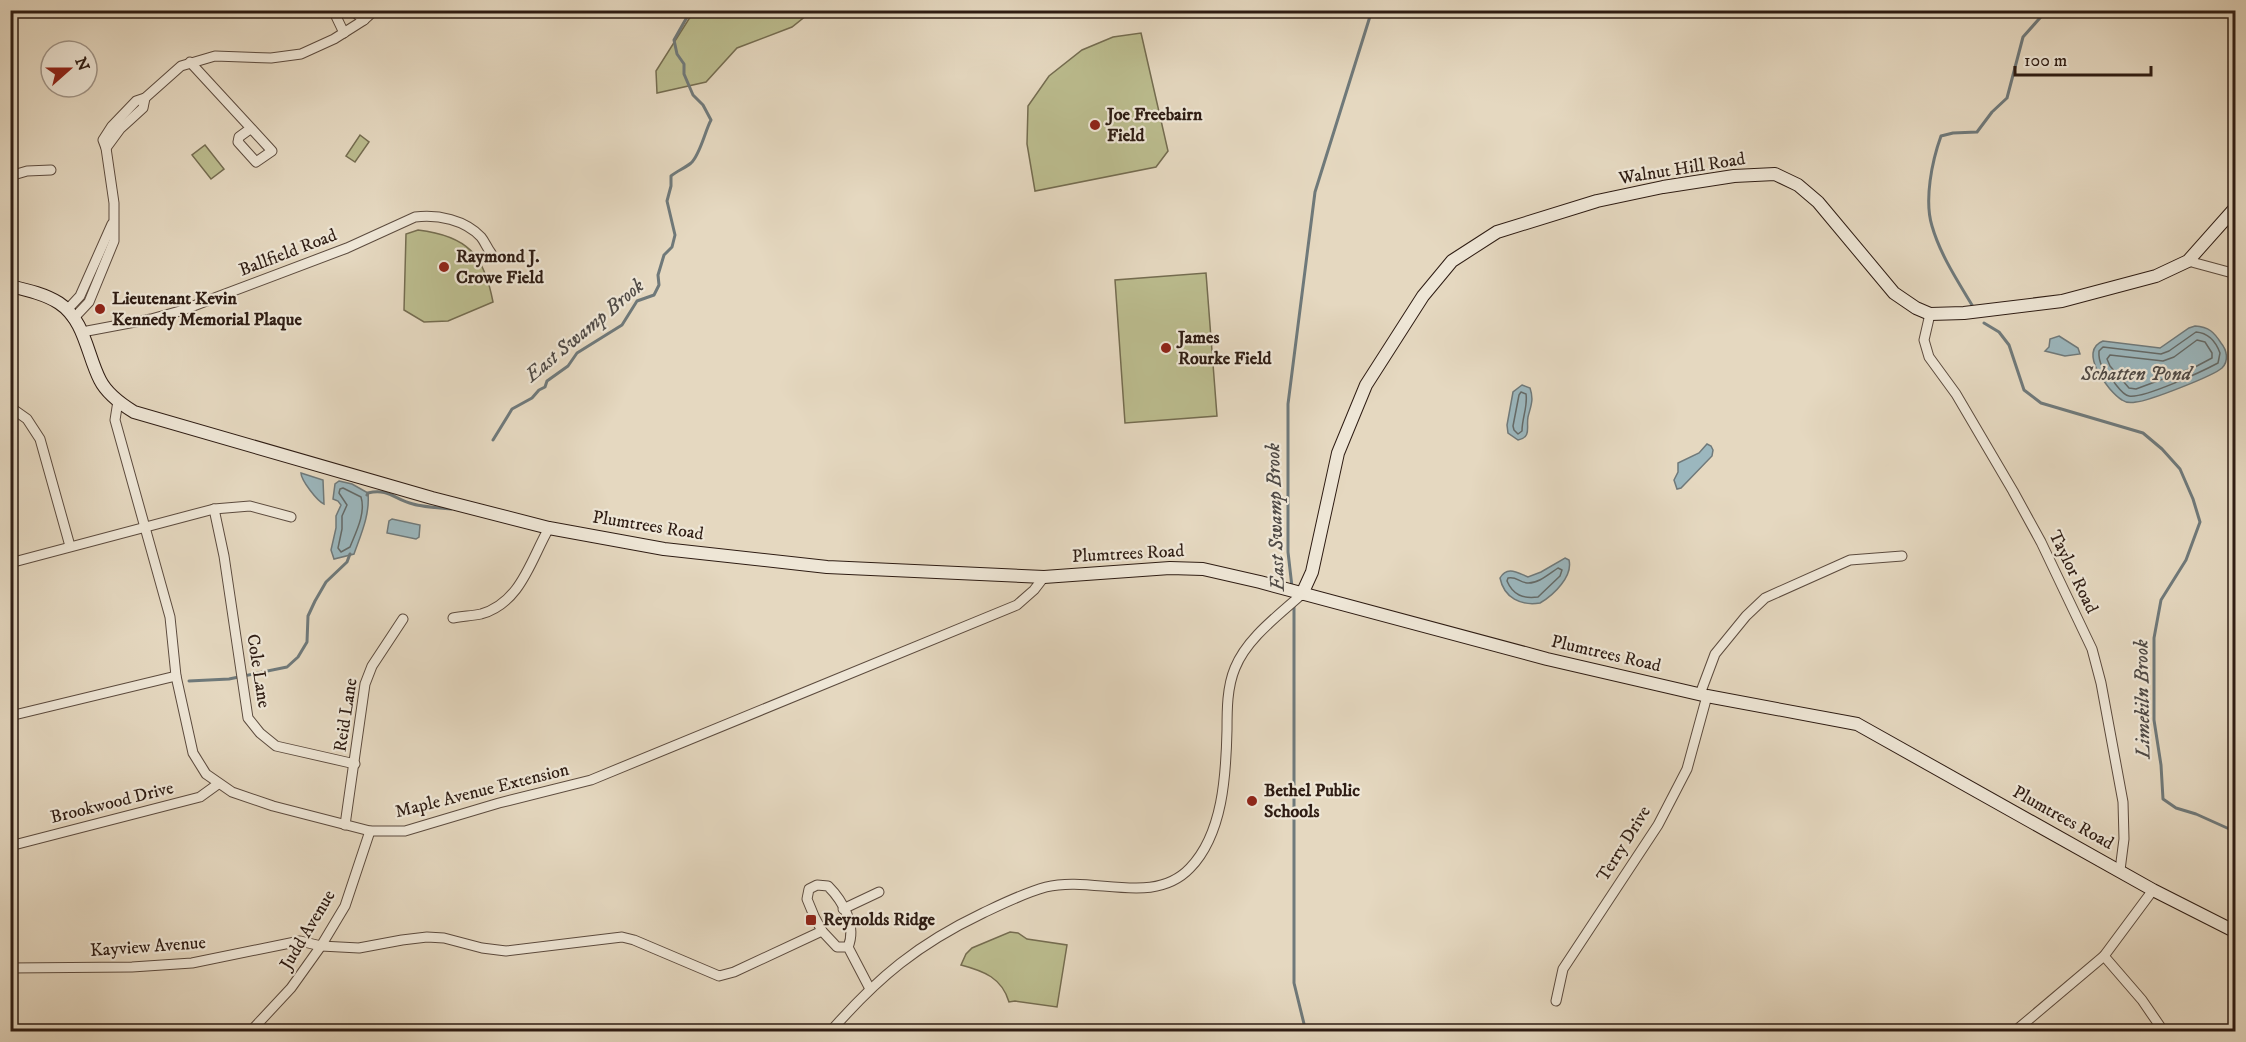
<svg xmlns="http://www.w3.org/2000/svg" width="2246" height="1042" font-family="'IM FELL DW Pica',serif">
  <rect width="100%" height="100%" fill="#e5d8c0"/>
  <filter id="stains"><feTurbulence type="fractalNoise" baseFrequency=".00333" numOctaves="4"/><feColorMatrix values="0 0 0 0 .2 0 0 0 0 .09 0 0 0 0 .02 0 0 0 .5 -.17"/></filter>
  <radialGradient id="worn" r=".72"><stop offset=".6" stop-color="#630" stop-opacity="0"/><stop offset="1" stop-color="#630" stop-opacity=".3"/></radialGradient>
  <!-- green -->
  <g fill="#bbbc8e" stroke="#746c50" stroke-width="1.5">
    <polygon points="694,11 694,10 812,11 792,27 737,48 706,82 657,93 656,71"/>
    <polygon points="1141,33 1168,151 1156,167 1035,191 1027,144 1028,106 1049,76 1082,50 1113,37"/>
    <polygon points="360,135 369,142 355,162 346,156"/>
    <polygon points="205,145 224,169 211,179 192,155"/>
    <path d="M 418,230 C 468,236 484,255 493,302 L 448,321 L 424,322 L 404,310 L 406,234 Z"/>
    <polygon points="1206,273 1217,416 1125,423 1115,280"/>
    <path d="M 1010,932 L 1018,933 L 1027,939 L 1067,945 L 1057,1007 L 1015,1001 L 1009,1002 C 1002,978 984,971 961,965 L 966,954 L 972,948 Z"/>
  </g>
  <!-- water -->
  <g fill="#9bb7be" stroke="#6f797a" stroke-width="1.5">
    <path d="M 2195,326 C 2209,327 2214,332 2221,343 C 2227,350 2229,361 2222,368 C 2213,376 2149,401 2136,402 C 2131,403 2126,403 2122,400 C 2108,391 2077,351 2103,341 L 2160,348 L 2189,328 Z"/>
    <polygon points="2059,336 2078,348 2080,354 2065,356 2045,351 2049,347 2050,339"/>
    <path d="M 1522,385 L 1530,388 C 1534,400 1531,405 1528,417 C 1526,427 1532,437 1518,440 L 1508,433 L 1507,425 L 1513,392 Z"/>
    <polygon points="1707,444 1711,446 1713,450 1712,456 1681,488 1677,489 1674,480 1678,472 1678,463 1699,453"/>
    <path d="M 301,473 L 323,480 L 324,504 C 317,501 301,480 301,473 Z"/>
    <path d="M 339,481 L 352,484 L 368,493 C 370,515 361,534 354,554 L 334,559 L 331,550 L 336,528 L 336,516 L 341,505 L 338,501 L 333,499 L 335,484 Z"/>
    <polygon points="392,519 420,525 419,537 416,539 387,533 389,521"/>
    <path d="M 1565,558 L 1569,560 C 1573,576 1554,595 1540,603 C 1521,606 1504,598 1500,578 C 1507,565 1518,573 1528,577 L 1541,572 Z"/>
  </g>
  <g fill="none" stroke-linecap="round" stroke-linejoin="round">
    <!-- shore -->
    <g stroke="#646a68" stroke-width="1.5">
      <path d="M 2196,332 C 2209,333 2216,342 2220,353 L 2218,363 C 2203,371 2143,399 2129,396 C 2122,395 2117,385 2112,380 C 2104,371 2098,363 2099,351 L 2103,347 L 2161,354 L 2169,351 Z"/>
      <polygon points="2197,340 2205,342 2212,353 2212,358 2195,367 2136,389 2129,388 2110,366 2107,359 2110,355 2163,361 2174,357"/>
      <path d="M 1521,392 L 1526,394 C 1528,406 1522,418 1522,431 L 1518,434 L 1514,430 L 1513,426 L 1519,395 Z"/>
      <path d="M 343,488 L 361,497 C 366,513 356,532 350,547 L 341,552 L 338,548 L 342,529 L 342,516 L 347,505 L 339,493 L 340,489 Z"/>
      <path d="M 1558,568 L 1562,570 L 1560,576 L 1538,597 C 1523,599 1513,595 1507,581 L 1508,578 C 1516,576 1519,582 1527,583 C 1538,584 1549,574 1558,568 Z"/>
    </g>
    <!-- stream -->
    <g stroke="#6f797a" stroke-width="3">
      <path d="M 1972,305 C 1957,280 1940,254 1932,226 C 1924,200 1932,161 1941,136 L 1953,133 L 1977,132 L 1992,112 L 2007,98 L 2023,37 L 2047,10"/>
      <polyline points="1984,323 1999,332 2009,345 2024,390 2041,403 2143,433 2162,449 2180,469 2193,499 2200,522 2186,560 2161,600 2154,638 2154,720 2161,765 2163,799 2176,808 2196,814 2236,832"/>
      <path d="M 493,440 L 512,409 L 532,398 L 539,390 L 545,387 L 547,381 L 568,366 L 577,353 L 622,325 L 637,301 L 654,295 L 659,285 L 658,275 L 664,255 L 672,247 L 675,235 L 667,201 L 671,186 L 671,176 C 677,171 685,168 691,163 C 700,155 705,131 711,120 L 703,105 L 693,95 L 684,74 L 684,64 L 677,54 L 674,40 L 691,10"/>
      <path d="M 367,495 L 368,493 C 389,488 395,500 413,504 C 423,507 440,508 451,509"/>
      <polyline points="1292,587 1288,552 1288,404 1315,192 1372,10"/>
      <polyline points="1294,606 1294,983 1306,1032"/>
      <polyline points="189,681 229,679 287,667 298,657 307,642 308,616 315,601 326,582 347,562 350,554"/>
    </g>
    <defs>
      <g id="street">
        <polyline points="333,10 344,33"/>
        <polyline points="352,10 364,20"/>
        <polyline points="190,62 272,151 256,162 238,142 239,137 250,129"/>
        <polyline points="106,148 120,129 143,108 145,98"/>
        <polyline points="10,176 27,171 51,170"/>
        <polyline points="2188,261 2236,274"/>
        <polyline points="67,310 80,296 112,224"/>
        <polyline points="1930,314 1924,340 1929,357 1956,394 2013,491 2041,542 2092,649 2101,683 2123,802 2124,839 2120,870"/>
        <polyline points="73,319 89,302 114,241 114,203 106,148 103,140 112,126 136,101 145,98 181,66 215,56 271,58 301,54 334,39 364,20 375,10"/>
        <path d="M 82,332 L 151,319 L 180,311 L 347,248 L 415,217 C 438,214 465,220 481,237 C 485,242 487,248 491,253"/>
        <polyline points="118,401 115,420 170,617 176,676 193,753 206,774 232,792 273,806 370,831 405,831 499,803 591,780 1017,605 1034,590 1044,577"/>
        <polyline points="10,407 27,419 40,439 70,546"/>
        <polyline points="214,509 224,556 248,718 260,733 276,746 355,764"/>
        <polyline points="10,563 214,509 250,506 291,517"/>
        <path d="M 453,618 C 463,616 472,616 481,614 C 521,603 531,559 549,528"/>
        <polyline points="1700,694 1715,654 1746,616 1765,598 1850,560 1902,556"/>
        <polyline points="10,716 176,676"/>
        <polyline points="345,825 365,684 372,666 403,619"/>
        <polyline points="10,846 200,797 218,784"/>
        <polyline points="843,909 879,892"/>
        <path d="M 848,947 L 837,947 L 822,931 L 814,916 L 807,899 L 809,889 L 817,885 L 828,886 C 843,901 857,926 848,947 L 870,989"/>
        <polyline points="2104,956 2142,1000 2164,1032"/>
        <polyline points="10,968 132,967 192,963 300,941 321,946 359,948 402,940 427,937 444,938 482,948 506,951 622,937 634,940 719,976 734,972 822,931"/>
        <polyline points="1556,1001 1563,969 1658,825 1687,769 1707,696"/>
        <polyline points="250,1032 291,988 321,946 345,906 370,831"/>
        <path d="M 830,1032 C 878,977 918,944 983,913 C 1004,903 1024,893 1046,887 C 1093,875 1153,907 1190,868 C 1223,834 1226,775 1227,730 C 1227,710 1227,687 1235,668 C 1247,638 1279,615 1302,594"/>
        <polyline points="2014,1032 2104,956 2153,890"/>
      </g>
      <g id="secondary">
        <path d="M 10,286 C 27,290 45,294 59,303 C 85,320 87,355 100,380 C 107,394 121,404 134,412 L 432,498 L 549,528 L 664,549 L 827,567 L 1044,577 L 1170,568 L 1203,569 L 1260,582 L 1547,659 L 1707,696 L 1857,724 L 2153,890 L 2236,932"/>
        <polyline points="1302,594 1312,572 1338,453 1366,385 1423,296 1452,261 1497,232 1597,201 1663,187 1734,176 1775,174 1798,185 1818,202 1894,293 1916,308 1930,314 1964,313 2062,301 2156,276 2188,261 2236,207"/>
      </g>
    </defs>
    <!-- street casing -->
    <use href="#street" stroke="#5c4b3e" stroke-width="11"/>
    <!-- secondary casing -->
    <use href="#secondary" stroke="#2e1c13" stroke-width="14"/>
    <!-- street -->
    <use href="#street" stroke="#eee6d6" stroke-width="9"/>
    <!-- secondary -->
    <use href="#secondary" stroke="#eee6d6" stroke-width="12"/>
  </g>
  <!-- markers -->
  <g fill="#8f2418" stroke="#eee6d6" stroke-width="2">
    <circle cx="1095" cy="125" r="6"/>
    <circle cx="444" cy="267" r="6"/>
    <circle cx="100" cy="309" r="6"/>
    <circle cx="1166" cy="348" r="6"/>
    <circle cx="1252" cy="801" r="6"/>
    <rect x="805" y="914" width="12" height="12" rx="3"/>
  </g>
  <g text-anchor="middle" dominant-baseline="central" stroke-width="4.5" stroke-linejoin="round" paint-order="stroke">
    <!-- poi labels -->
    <g font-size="18" font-weight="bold" fill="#2e1c13" stroke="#eee6d6" text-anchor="start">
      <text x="1107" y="115">Joe Freebairn<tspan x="1107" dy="21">Field</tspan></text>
      <text x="456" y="257">Raymond J.<tspan x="456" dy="21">Crowe Field</tspan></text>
      <text x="112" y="299">Lieutenant Kevin<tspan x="112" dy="21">Kennedy Memorial Plaque</tspan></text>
      <text x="1178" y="338">James<tspan x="1178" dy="21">Rourke Field</tspan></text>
      <text x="1264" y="791">Bethel Public<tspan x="1264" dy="21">Schools</tspan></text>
      <text x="823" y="920">Reynolds Ridge</text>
    </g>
    <!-- street labels -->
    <g font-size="18" fill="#2e1c13" stroke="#eee6d6">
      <text transform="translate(1682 169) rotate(-9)">Walnut Hill Road</text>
      <text transform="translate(288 253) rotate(-21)">Ballfield Road</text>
      <text transform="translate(648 526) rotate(9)">Plumtrees Road</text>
      <text transform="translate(1128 554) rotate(-3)">Plumtrees Road</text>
      <text transform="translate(2073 572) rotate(64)">Taylor Road</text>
      <text transform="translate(1606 654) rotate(13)">Plumtrees Road</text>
      <text transform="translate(258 671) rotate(81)">Cole Lane</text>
      <text transform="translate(346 715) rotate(-81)">Reid Lane</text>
      <text transform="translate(482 791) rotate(-14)">Maple Avenue Extension</text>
      <text transform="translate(112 803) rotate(-14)">Brookwood Drive</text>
      <text transform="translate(2063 818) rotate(29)">Plumtrees Road</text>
      <text transform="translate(1624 844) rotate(-58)">Terry Drive</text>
      <text transform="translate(308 930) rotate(-59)">Judd Avenue</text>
      <text transform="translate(148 947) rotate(-4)">Kayview Avenue</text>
    </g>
    <!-- water labels -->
    <g font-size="20" font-style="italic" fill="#4f4a46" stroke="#eee6d6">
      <text transform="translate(585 331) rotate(-40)">East Swamp Brook</text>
      <text x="2136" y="374">Schatten Pond</text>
      <text transform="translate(1276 517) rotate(-92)">East Swamp Brook</text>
      <text transform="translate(2143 699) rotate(-91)">Limekiln Brook</text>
    </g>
  </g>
  <!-- margin -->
  <rect width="2246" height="1042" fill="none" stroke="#e5d8c0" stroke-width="36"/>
  <rect x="12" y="12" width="2222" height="1018" fill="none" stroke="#2e1c13" stroke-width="3"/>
  <rect x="18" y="18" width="2210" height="1006" fill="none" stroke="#2e1c13" stroke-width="1.5"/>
  <!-- north arrow -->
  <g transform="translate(69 69) rotate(69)"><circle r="28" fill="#eee6d6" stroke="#a19588" stroke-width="1.5"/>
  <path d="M0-4.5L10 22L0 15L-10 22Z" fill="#8f2418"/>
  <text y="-9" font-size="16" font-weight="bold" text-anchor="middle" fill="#2e1c13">N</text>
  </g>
  <!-- scale -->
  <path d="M2015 66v9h136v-9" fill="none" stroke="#2e1c13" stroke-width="3"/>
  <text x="2024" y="66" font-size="18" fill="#2e1c13" stroke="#eee6d6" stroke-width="4.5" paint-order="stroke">100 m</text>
  <rect width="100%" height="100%" filter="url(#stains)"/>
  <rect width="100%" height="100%" fill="url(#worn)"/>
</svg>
